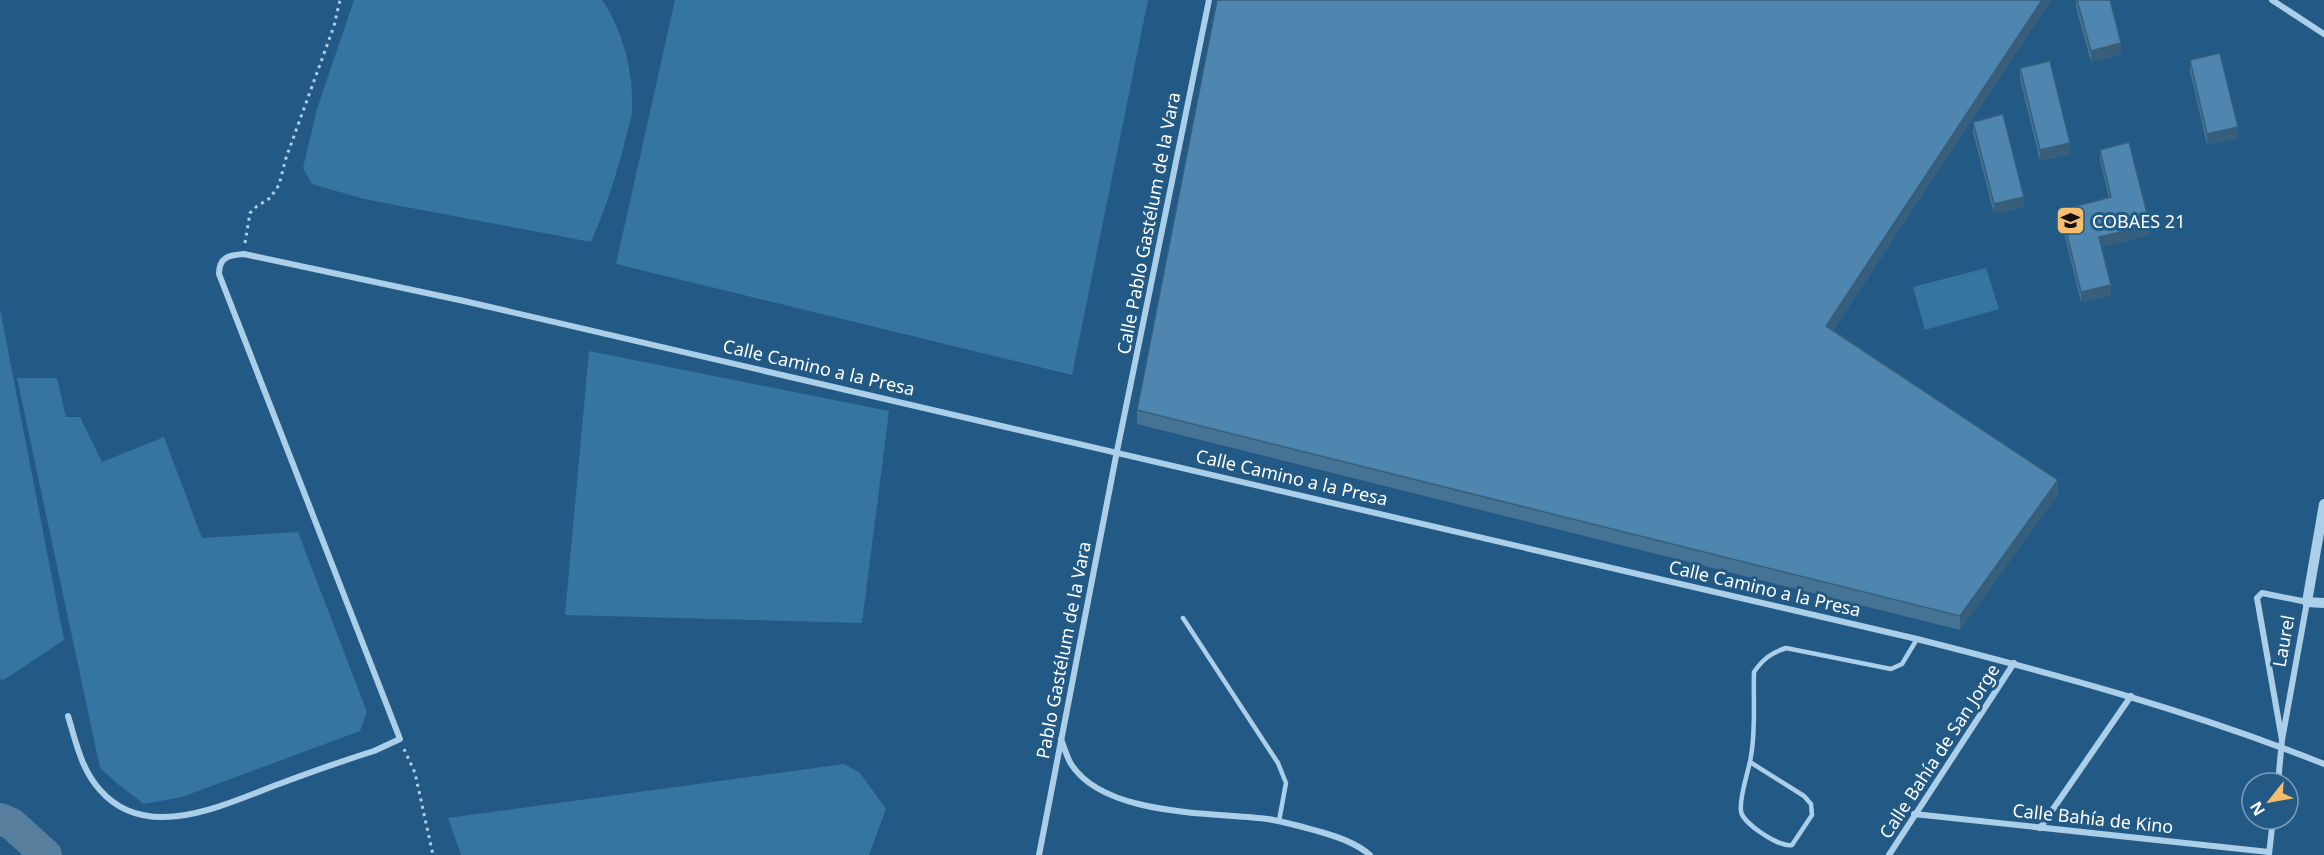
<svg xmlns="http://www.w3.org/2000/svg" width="2324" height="855" font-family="'Noto Sans',sans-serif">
  <rect width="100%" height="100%" fill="#225a85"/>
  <!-- green -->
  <g fill="#3674a2">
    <path d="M 354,0 L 602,0 C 623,30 634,73 632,110 C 632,119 628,128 626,137 C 617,173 606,208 591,242 L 364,199 L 312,184 L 303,168 L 317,109 Z"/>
    <polygon points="675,0 1148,0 1072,375 616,264"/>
    <polygon points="1986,268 1999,309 1925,330 1913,287"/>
    <polygon points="0,309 64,640 2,681 0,678"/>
    <polygon points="589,351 889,411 862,623 565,615"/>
    <polygon points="17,378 57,378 66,417 80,417 102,462 164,437 202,538 298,532 367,712 360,731 182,797 144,804 119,785 100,768"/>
    <polygon points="844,764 860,773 886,809 869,855 461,855 448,818"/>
  </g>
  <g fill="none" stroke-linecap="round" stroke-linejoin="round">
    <!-- river -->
    <polyline stroke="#577e9c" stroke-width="32" points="0,819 12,824 46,855"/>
    <!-- path -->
    <g stroke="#accfe9" stroke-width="3" stroke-dasharray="3 4.5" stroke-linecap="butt">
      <polyline points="245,243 250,213 256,207 270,198 279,185 286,158 334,26 340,0"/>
      <polyline points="404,749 415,773 433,855"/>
    </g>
    <!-- service -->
    <g stroke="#accfe9" stroke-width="4.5">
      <polyline points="1183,618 1278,763 1286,783 1279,821"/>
      <path d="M 1750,762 L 1804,796 L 1811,804 L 1812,815 L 1792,845 C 1780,848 1742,823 1741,811 C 1739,796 1749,771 1751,756 C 1756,728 1753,700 1754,672 C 1763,659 1771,653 1786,648 L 1891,669 L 1902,664 L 1917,639"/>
    </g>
    <!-- minor -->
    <g stroke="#accfe9" stroke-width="6">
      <polyline points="2272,0 2324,34"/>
      <path d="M 68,716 C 76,742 81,769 100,790 C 147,844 225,804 279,784 C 311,772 342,761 374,751 L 400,739 L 219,274 C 219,257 229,255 244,254 L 464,301 L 1917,639 C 2055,674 2192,711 2324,764"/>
      <path d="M 1061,739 C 1064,747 1067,757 1071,764 C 1105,817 1213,812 1268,819 C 1286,822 1303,827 1321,832 C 1338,837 1356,843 1370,855"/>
      <polyline points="2278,783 2282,740 2307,602 2262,593 2257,598 2282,740"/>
      <polyline points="1914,814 2269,852"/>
      <polyline points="2040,828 2131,696"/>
      <polyline points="2269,854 2273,819"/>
      <polyline points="1039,855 1117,451 1209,0"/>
      <polyline points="1889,855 2014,663"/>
    </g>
    <!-- tertiary -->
    <polyline stroke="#accfe9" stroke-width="10" points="2324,504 2307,602 2324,603"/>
  </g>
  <!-- wall -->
  <g fill="#447396">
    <polygon points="1217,0 2051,0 1833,330 2058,494 1960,630 1137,424 1137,410"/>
    <polygon points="2076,0 2110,0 2121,54 2091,62 2076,7"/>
    <polygon points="2190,60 2238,138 2207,145 2190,71"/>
    <polygon points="2020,68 2070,154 2040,161 2020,79"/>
    <polygon points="1973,122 2024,207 1994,214 1973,132"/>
    <polygon points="2100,150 2150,235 2102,247 2111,295 2081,303 2061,220 2061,210 2109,198 2100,160"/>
  </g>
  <!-- shaded-wall -->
  <g fill="#375e7a">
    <polygon points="2042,0 2051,0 1826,340 1826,326"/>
    <polygon points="2121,43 2121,54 2091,62 2091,51"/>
    <polygon points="2238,127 2238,138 2207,145 2207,134"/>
    <polygon points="2070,143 2070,154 2040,161 2040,150"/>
    <polygon points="2024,197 2024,207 1994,214 1994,204"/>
    <polygon points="2150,225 2150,235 2099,248 2099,237"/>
    <polygon points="2111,285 2111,295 2081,303 2081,292"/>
    <polygon points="2058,480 2058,494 1960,630 1960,616"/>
  </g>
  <!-- building -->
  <g fill="#4f86af" stroke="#375e7a" stroke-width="1.5">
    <polygon points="1217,0 2042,0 1826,326 2058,480 1960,616 1137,410"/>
    <polygon points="2077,0 2110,0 2121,43 2091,51"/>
    <polygon points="2220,53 2238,127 2207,134 2190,60"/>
    <polygon points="2050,61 2070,143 2040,150 2020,68"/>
    <polygon points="2003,114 2024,197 1994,204 1973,122"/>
    <polygon points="2129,142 2150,225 2099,237 2111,285 2081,292 2061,210 2111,197 2100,150"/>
  </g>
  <!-- icons -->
  <defs>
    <symbol id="school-square" viewBox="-11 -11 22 22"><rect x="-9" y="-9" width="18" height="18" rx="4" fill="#f5bd6e" stroke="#225a85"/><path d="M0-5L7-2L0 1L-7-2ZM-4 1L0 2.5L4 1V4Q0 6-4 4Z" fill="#111"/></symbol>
  </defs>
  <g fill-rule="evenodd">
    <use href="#school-square" x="2054" y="204" width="33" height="33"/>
  </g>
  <g text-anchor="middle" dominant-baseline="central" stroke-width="6" stroke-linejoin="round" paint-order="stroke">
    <!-- poi labels -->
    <g font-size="18" fill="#fff" stroke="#225a85" text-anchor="start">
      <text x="2092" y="221">COBAES 21</text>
    </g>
    <!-- street labels -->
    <g font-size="18" fill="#fff" stroke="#225a85">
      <text transform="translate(1148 223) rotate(-79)">Calle Pablo Gastélum de la Vara</text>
      <text transform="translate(819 367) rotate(13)">Calle Camino a la Presa</text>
      <text transform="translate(1292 477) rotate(13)">Calle Camino a la Presa</text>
      <text transform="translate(1765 588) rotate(13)">Calle Camino a la Presa</text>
      <text transform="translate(2283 641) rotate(-80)">Laurel</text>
      <text transform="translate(1063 650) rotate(-79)">Pablo Gastélum de la Vara</text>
      <text transform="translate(1939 751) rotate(-57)">Calle Bahía de San Jorge</text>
      <text transform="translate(2093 818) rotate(6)">Calle Bahía de Kino</text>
    </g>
  </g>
  <!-- north arrow -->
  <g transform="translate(2270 801) rotate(239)"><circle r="28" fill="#225a85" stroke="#7a9cb6" stroke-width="1.5"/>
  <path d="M0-4.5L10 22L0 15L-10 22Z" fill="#f5bd6e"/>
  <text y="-9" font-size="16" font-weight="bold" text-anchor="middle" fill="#ffffff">N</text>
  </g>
</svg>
